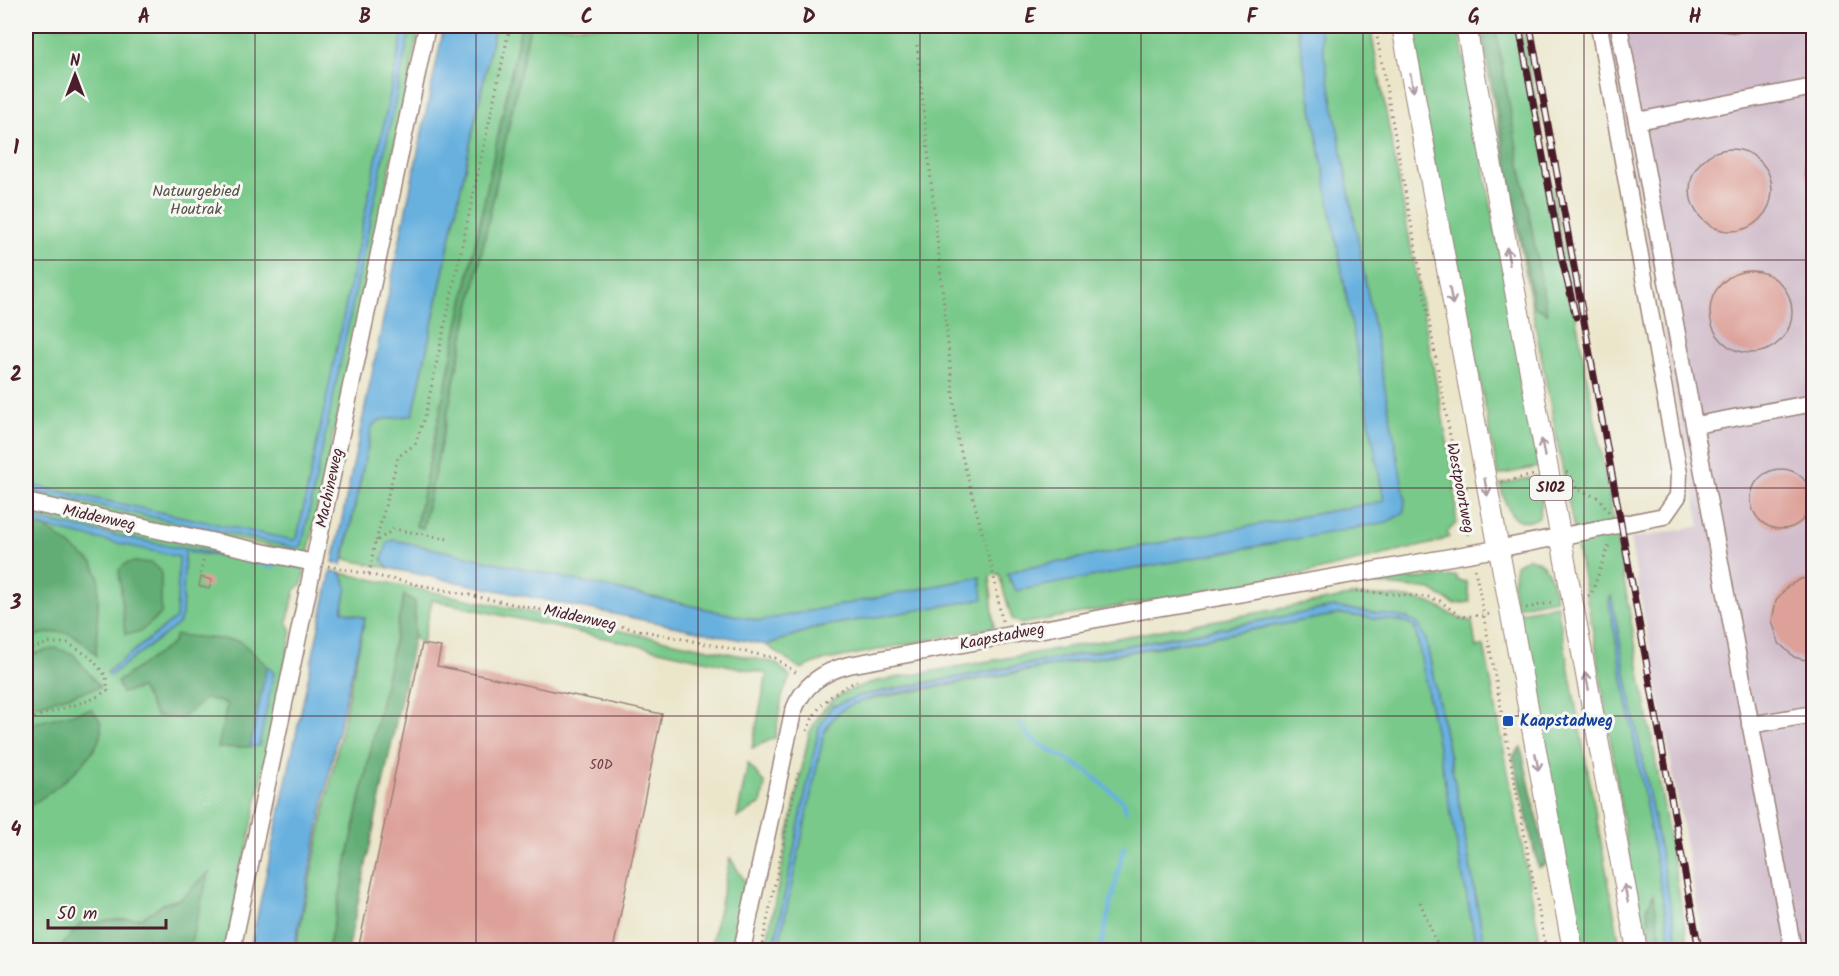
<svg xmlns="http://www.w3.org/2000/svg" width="1839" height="976" font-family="Kalam,sans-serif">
  <rect width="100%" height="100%" fill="#f6f6f2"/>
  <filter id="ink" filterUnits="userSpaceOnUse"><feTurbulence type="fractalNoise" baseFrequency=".0167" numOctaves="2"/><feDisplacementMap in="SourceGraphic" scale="12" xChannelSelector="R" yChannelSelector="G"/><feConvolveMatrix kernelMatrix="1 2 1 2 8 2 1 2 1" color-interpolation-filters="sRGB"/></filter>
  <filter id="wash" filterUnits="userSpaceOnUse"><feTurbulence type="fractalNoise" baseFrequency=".008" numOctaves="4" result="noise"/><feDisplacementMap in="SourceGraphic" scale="24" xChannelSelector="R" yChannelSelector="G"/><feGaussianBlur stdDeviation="1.35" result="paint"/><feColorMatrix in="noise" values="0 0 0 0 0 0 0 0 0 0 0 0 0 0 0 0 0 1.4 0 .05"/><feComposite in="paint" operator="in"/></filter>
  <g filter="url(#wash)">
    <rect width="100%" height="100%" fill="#ebe6ca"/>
    <!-- industrial -->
    <polygon fill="#d1bdcb" points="1608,26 1813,26 1813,950 1705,950 1630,539 1700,526"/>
    <!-- green -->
    <g fill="#78c98a" stroke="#61745a" stroke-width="1.5" fill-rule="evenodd">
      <polygon points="26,26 420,26 308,554 26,498"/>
      <polygon points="495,26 521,26 416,526 423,528 530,26 1297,26 1385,501 1017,570 1008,575 1010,583 1404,513 1318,26 1370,26 1455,484 1456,523 1447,533 1449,537 1438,542 1312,572 1021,624 1012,619 999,574 990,576 994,627 817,662 801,669 766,645 818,627 982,599 980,578 760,621 394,540 382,559 388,568 344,559 372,426 380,420 413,415"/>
      <polygon points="1409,26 1458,26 1539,467 1498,475 1478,370 1459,300"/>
      <polygon points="1479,26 1522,26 1611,507 1689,950 1643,950 1595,642"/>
      <path d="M 1541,476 L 1543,496 L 1539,517 C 1513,533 1505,504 1500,484 Z"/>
      <polygon points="26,507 302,568 305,572 302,584 295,590 287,623 292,631 226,950 26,950"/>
      <path d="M 1528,558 C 1549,561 1552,581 1556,599 L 1515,607 L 1513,584 L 1516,565 Z"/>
      <polygon points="341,573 776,663 790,677 782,697 775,738 752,748 767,674 432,600 422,644 414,637 415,602 404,595 328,950 295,950 365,618 342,611 347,587"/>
      <polygon points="1457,576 1457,580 1467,582 1470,602 1454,604 1431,590 1358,582"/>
      <path d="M 1355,595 C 1378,597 1407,595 1430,603 C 1446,609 1454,620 1472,621 L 1476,648 L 1484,646 L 1542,950 L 1485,950 L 1460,808 L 1426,640 L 1418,624 L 1407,622 L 1414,627 L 1419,645 L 1477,950 L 765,950 L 809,734 C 825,699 842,690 878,681 ZM 1334,607 L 1400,621 L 1340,614 L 856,702 L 861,695 Z"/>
      <polygon points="1557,605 1621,950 1577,950 1516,613"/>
      <polygon points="748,763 765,784 761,804 737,818"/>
      <polygon points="730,858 745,882 731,950 710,950"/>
    </g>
    <!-- forest -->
    <g fill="#62ad76" stroke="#566650" stroke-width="1.5">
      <polygon points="521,26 530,26 423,528 416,526"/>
      <polygon points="1482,26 1495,26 1547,313 1534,306"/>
      <path d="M 26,523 L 46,528 L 93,563 L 99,578 L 96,655 C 76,631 64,628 34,636 L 31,606 L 26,598 Z"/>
      <polygon points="137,562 151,563 161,571 161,614 140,632 125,634 119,570 127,563"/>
      <polygon points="404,595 415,602 414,637 348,950 328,950"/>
      <polygon points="176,635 240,641 267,666 250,747 218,748 227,704 206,698 181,718 156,716 141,688 122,693 117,682 172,644"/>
      <polygon points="55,648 73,654 100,687 26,708 26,656"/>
      <path d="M 91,709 C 95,713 100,718 101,724 C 106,755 48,795 26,808 L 26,725 Z"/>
      <polygon points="1521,747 1547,863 1538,868 1513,756"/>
      <polygon points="209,872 189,950 58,950 81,923 142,918 163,904 182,898"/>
      <polygon points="1653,894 1663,950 1653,950 1647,909"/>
    </g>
    <!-- water -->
    <g fill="#67b1df" stroke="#586885" stroke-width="1.5">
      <polygon points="404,26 411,26 302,546 296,548 26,490 26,484 293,540 297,538"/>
      <polygon points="444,26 495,26 413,415 380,420 372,426 342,565 333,562"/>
      <polygon points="1297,26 1319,26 1405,498 1404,513 1387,522 1016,591 1007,574 1017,570 1384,501"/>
      <polygon points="26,517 179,548 226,555 229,557 185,552 182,616 179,624 109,676 107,672 176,618 179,557 26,523"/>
      <polygon points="394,540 760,621 980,577 983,599 818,627 766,645 388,568 382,559 388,542"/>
      <polygon points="331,571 341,573 347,587 342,611 365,618 337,735 294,950 250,950"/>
      <polygon points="1611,595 1679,950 1672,950 1609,602"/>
      <path d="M 1334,607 L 1407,618 L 1418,624 L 1426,640 L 1460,808 L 1485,950 L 1477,950 L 1415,627 L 1406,622 L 1340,614 L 875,697 C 852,703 833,710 824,734 L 778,950 L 773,950 L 819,727 L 833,704 L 834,706 L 858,696 Z"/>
      <polygon points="267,666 274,673 259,746 250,747"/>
    </g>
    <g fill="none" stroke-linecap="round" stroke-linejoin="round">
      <!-- stream -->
      <g stroke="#67b1df" stroke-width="4.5">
        <polyline points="243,560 274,567"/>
        <polyline points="1020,723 1031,739 1087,771 1124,802 1126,811"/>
        <polyline points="1100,950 1124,846"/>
      </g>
    </g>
    <g id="blocks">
      <!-- building -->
      <g fill="#dda199">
        <polygon points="1707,26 1762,26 1736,33 1715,30"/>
        <polygon points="1814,142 1814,194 1805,173 1806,157"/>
        <circle cx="1731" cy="190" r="41"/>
        <circle cx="1751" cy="312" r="41"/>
        <circle cx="1781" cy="499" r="30"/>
        <polygon points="201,577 212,580 209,589 199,586"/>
        <polygon points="1814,577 1814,662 1794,657 1779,643 1772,621 1776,600 1788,586 1801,579"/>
        <polygon points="422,644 441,647 437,666 662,714 613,950 358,950"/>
      </g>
    </g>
  </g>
  <g filter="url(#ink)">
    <use href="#blocks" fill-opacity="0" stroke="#9a827a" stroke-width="1.5"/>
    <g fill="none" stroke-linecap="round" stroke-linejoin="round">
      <defs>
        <g id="minor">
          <polyline points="1619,26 1793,950"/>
          <polyline points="1637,121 1814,87"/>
          <polyline points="1696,425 1814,403"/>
          <polyline points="26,502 314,563"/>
          <polyline points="1750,725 1814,714"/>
          <polyline points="232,950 427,26"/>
          <path d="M 742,950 L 793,712 C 803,685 822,672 849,665 L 1145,610 L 1497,549 L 1664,516 L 1678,496 L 1679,474 L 1599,26"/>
        </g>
        <g id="major">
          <polyline points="1402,26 1573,950"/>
          <polyline points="1466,26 1637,950"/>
        </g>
      </defs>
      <!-- minor casing -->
      <use href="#minor" stroke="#9a827a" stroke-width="19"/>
      <!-- major casing -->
      <use href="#major" stroke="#9a827a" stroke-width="22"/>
      <!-- path -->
      <g stroke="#9a827a" stroke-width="3" stroke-dasharray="1.5 4.5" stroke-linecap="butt">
        <polyline points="1375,26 1469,539"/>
        <polyline points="917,45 958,441 994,577 1002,621"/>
        <polyline points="1566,472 1570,474 1578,490 1599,498 1609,512"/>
        <polyline points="1502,482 1534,475"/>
        <polyline points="1460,489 1472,487"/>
        <polyline points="376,541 398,457 415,444 425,416 510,26"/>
        <polyline points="328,566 775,658 798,674"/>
        <polyline points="1475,569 1546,950"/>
        <polyline points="200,574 204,556"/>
        <polyline points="369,574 375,542 394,529 448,539"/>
        <polyline points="1356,591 1428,597 1440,601 1461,617 1493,614"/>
        <polyline points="1588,596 1591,595 1610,542"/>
        <polyline points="1526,608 1555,602"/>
        <polyline points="26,650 49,643 68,643 91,658 106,676 108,690 93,699 26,720"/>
        <path d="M 807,731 C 816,705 832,693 857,681"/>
        <polyline points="1420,902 1436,942 1434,950"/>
        <polyline points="761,950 798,773"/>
      </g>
      <!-- minor -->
      <use href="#minor" stroke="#fff" stroke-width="16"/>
      <!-- major -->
      <use href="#major" stroke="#fff" stroke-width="20"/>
      <defs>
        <g id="rail">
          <polyline points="1519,26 1562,260 1576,317"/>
          <polyline points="1530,26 1699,950"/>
        </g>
      </defs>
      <!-- rail casing -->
      <use href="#rail" stroke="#4a1f2b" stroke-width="7"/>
      <!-- rail -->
      <use href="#rail" stroke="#f6f6f2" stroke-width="4.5" stroke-dasharray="14" stroke-linecap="butt"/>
    </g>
    <!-- one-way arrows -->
    <defs><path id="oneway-shaft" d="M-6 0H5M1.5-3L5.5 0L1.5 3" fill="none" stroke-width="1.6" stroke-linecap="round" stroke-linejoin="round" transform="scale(1.5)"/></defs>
    <g stroke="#ae9aa0">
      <use href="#oneway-shaft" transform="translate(1412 83) rotate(80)"/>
      <use href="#oneway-shaft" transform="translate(1508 256) rotate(-100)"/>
      <use href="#oneway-shaft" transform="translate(1451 296) rotate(80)"/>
      <use href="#oneway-shaft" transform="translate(1543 448) rotate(-100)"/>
      <use href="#oneway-shaft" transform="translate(1486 487) rotate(80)"/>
      <use href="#oneway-shaft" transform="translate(1587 681) rotate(-101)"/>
      <use href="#oneway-shaft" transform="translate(1537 762) rotate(79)"/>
      <use href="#oneway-shaft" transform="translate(1626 893) rotate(-101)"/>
    </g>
  </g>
  <!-- grid -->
  <path fill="none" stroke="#4a1f2b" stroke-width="1.5" stroke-opacity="0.55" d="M 255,26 L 255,950M 476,26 L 476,950M 698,26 L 698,950M 920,26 L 920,950M 1141,26 L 1141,950M 1363,26 L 1363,950M 1584,26 L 1584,950M 26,260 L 1814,260M 26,488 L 1814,488M 26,716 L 1814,716"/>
  <!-- markers -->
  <rect fill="#1a4fb4" stroke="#f6f6f2" stroke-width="2" x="1502" y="715" width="12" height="12" rx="3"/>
  <g text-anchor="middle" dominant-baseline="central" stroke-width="6" stroke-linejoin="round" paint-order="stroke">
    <!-- number labels -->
    <g font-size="14" fill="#6f4046">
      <text x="601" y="765">50D</text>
    </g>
    <!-- shield labels -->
    <rect fill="#f6f6f2" stroke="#7e6067" stroke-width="1.5" x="1530" y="476" width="42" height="24" rx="4.5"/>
    <g font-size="15" font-weight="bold" fill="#4a1f2b">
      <text x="1551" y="488">S102</text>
    </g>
    <!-- park labels -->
    <g font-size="16" fill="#585248" stroke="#f6f6f2">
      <text x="196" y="191">Natuurgebied<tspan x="196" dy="18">Houtrak</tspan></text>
    </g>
    <!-- street labels -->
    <g font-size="16" fill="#4a1f2b" stroke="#f6f6f2">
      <text transform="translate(330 488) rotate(-78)">Machineweg</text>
      <text transform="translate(1460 488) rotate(79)">Westpoortweg</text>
      <text transform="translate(99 518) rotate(12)">Middenweg</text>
      <text transform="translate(580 618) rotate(12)">Middenweg</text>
      <text transform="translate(1002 637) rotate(-11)">Kaapstadweg</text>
    </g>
    <!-- transit labels -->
    <g font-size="16" font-weight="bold" fill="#164399" stroke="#f6f6f2" text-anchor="start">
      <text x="1520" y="721">Kaapstadweg</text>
    </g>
  </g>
  <!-- margin -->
  <rect width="1839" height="976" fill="none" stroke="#f6f6f2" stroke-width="66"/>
  <!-- north arrow -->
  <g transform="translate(75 75)" stroke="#f6f6f2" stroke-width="4.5" paint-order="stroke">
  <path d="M0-4.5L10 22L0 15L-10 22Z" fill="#4a1f2b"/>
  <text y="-9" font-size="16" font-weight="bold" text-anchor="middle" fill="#4a1f2b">N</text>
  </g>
  <!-- scale -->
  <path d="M48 919v9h118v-9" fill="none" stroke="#4a1f2b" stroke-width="3"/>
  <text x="57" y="919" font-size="18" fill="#4a1f2b" stroke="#f6f6f2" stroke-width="4.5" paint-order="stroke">50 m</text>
  <rect x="33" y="33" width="1773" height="910" fill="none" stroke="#4a1f2b" stroke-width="2"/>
  <g font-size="20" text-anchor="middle" font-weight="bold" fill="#4a1f2b">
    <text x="144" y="23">A</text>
    <text x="365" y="23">B</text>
    <text x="587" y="23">C</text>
    <text x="809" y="23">D</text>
    <text x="1030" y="23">E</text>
    <text x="1252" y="23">F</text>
    <text x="1474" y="23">G</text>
    <text x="1695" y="23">H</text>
    <text x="16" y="154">1</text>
    <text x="16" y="381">2</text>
    <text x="16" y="609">3</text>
    <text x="16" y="836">4</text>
  </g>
</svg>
